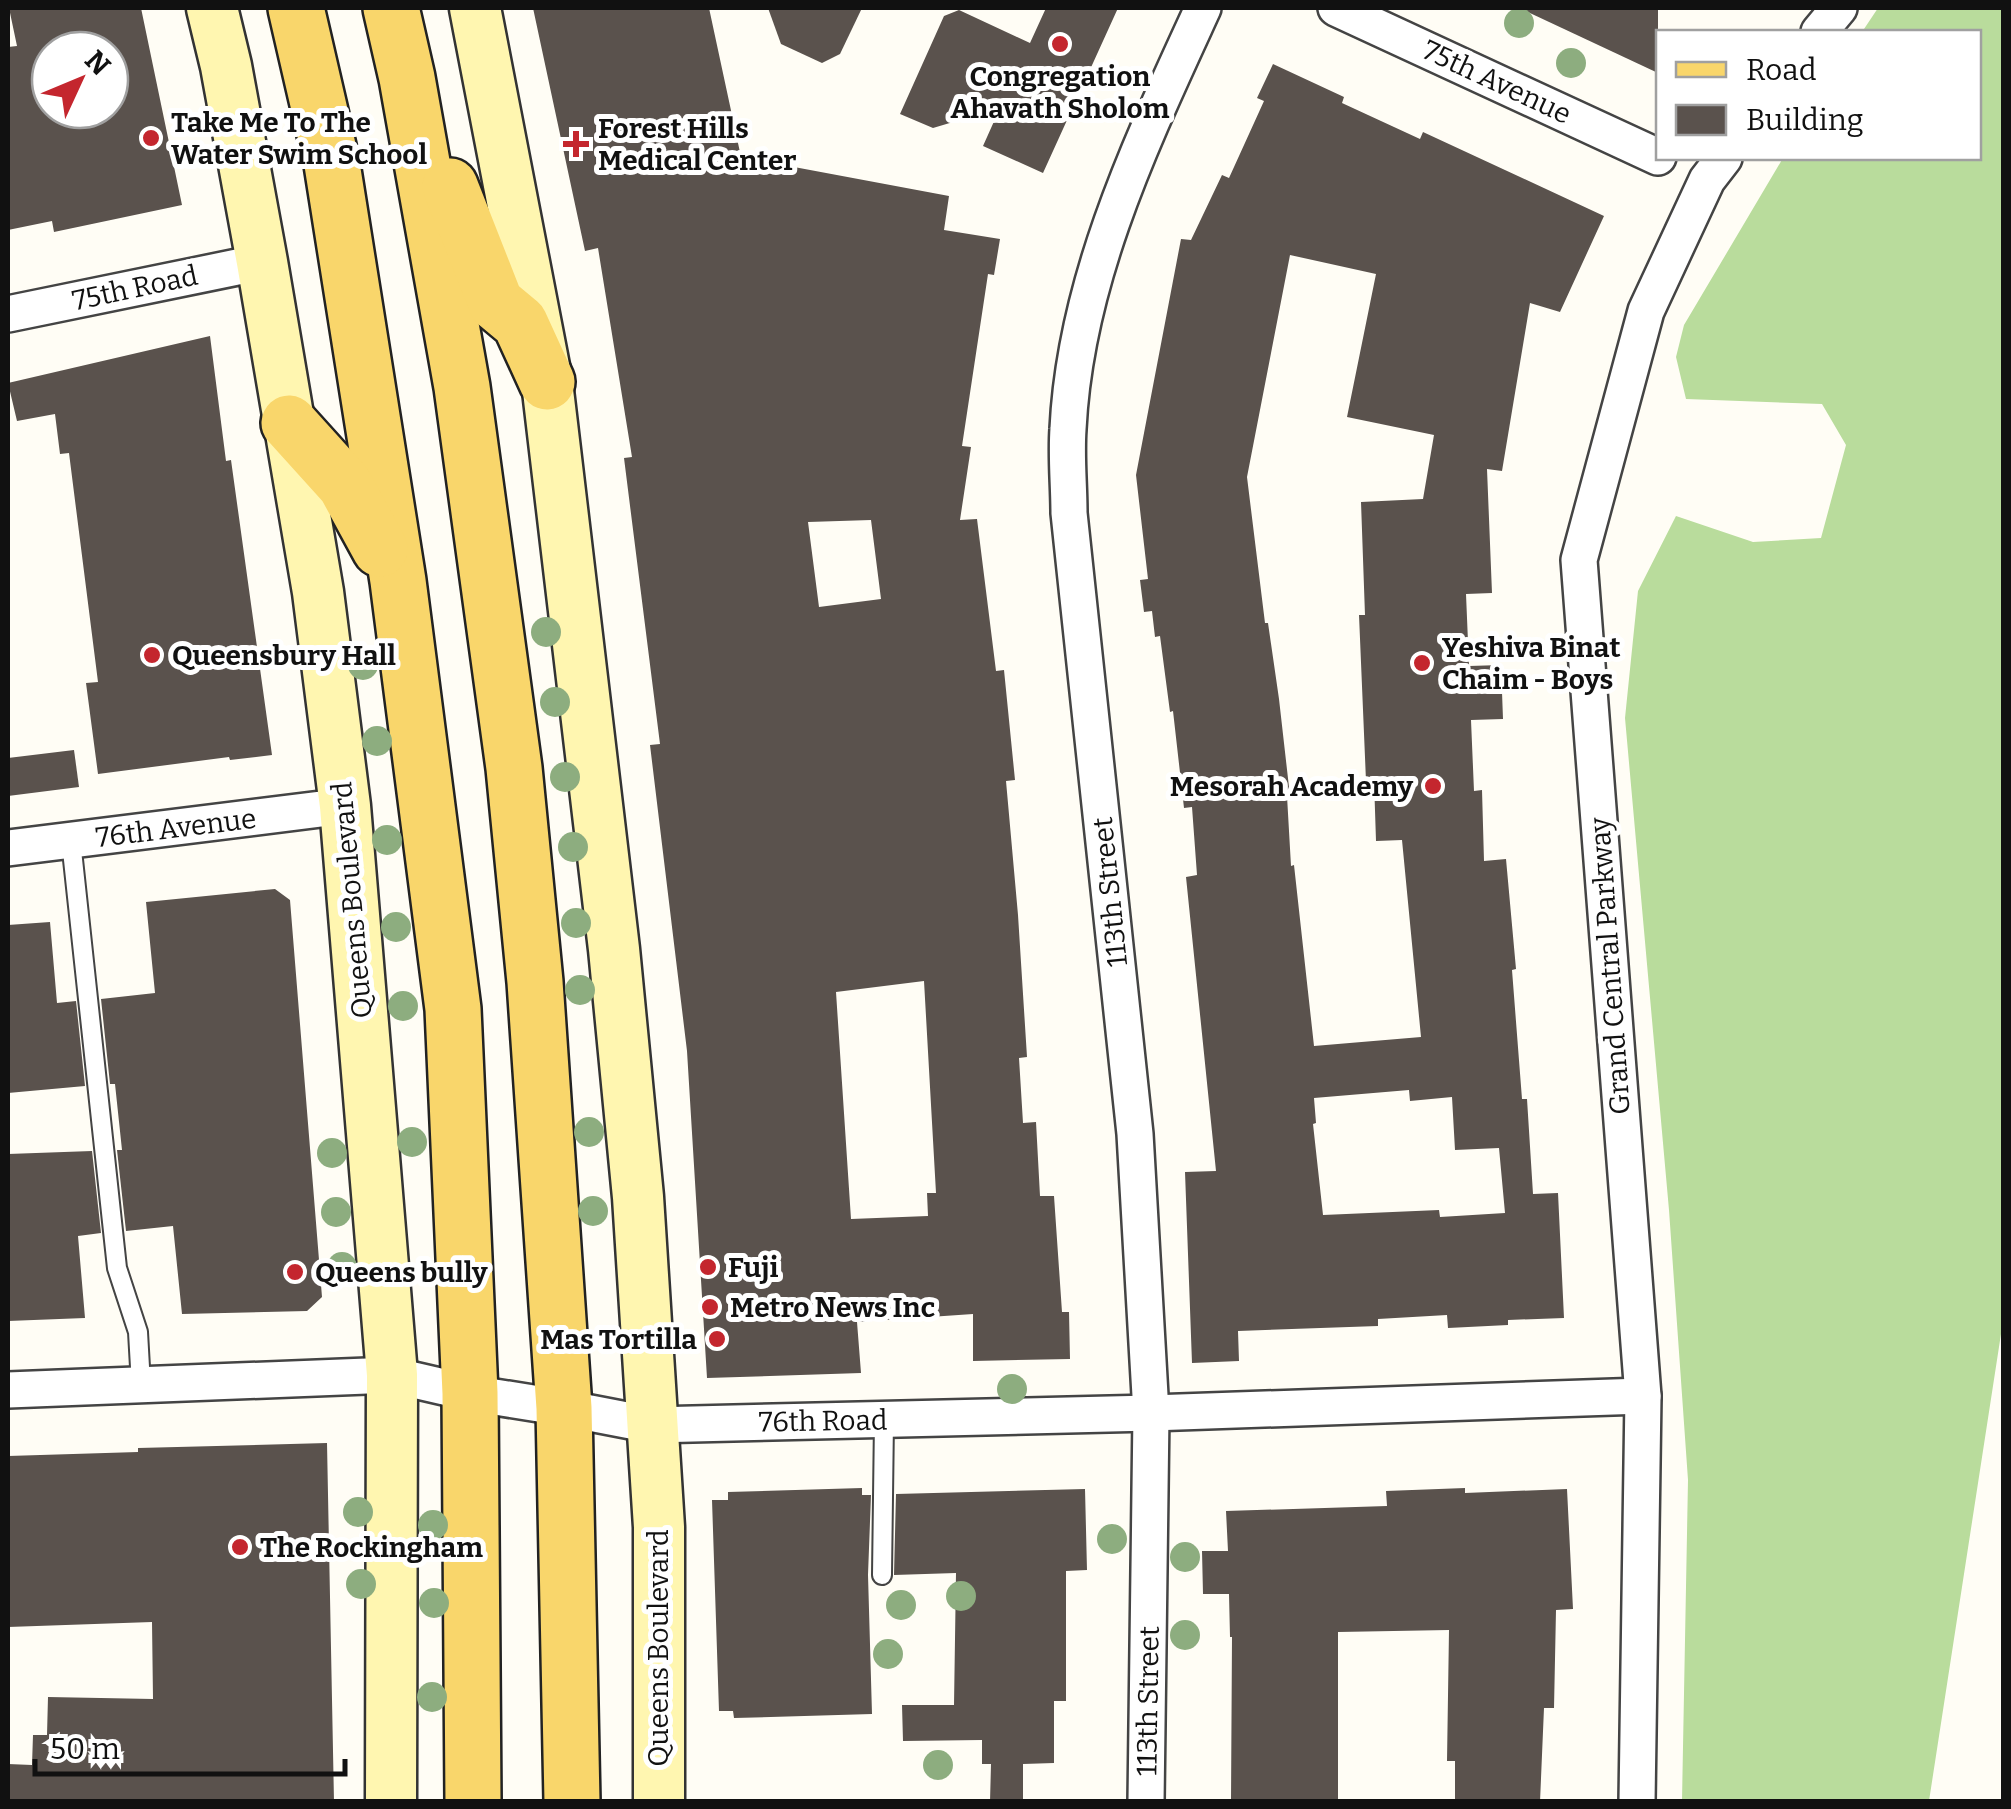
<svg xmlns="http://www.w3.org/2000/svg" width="2011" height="1809" font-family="Bitter,serif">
  <rect width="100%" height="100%" fill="#fffdf5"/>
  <!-- forest -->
  <polygon fill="#b9dc9c" points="1878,8 2003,8 2003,1321 1929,1801 1682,1801 1688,1480 1669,1210 1625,718 1638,591 1676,516 1753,542 1821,538 1846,445 1822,404 1686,399 1676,357 1684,325 1783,158 1978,158 1978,32 1862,32"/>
  <!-- building -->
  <g fill="#5a524d" fill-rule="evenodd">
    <path d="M 9,8 L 141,8 L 182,205 L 54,232 L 52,221 L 8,230 L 8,47 L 17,46 ZM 50,50 L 110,50 L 110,110 L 50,110 Z"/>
    <path d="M 533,8 L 709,8 L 741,157 L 949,196 L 944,230 L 1000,239 L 994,275 L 988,274 L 962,446 L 971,447 L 960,520 L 977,519 L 996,671 L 1004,670 L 1015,780 L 1006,781 L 1018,915 L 1027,1057 L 1019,1058 L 1023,1123 L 1036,1122 L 1040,1196 L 1054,1196 L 1062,1312 L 1069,1312 L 1070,1359 L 973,1361 L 973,1314 L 857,1322 L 861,1373 L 707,1378 L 687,1051 L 650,745 L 660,744 L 624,458 L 632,457 L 598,248 L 585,251 ZM 871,520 L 881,599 L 819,607 L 808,522 ZM 924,981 L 936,1193 L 927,1193 L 928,1216 L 851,1219 L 836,992 Z"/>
    <polygon points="768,8 862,8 840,54 822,63 781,44"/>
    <polygon points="1046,8 1118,8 1043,173 983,146 1000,108 933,128 900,114 944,16 959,10 1030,43"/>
    <polygon points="1519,8 1658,8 1658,73"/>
    <path d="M 1273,64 L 1344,97 L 1342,103 L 1420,139 L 1423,132 L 1604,216 L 1560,312 L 1530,303 L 1502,471 L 1487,469 L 1492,593 L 1466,594 L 1469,666 L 1501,665 L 1503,719 L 1471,720 L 1474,791 L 1482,790 L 1484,861 L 1506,859 L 1516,969 L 1512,970 L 1522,1099 L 1527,1099 L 1533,1194 L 1558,1193 L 1564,1318 L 1508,1320 L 1508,1325 L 1448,1328 L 1447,1315 L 1378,1319 L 1378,1326 L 1238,1331 L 1239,1361 L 1192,1363 L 1185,1172 L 1216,1171 L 1186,877 L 1197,875 L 1192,807 L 1184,808 L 1173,711 L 1170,712 L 1160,636 L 1155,637 L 1152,611 L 1144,612 L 1140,580 L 1148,579 L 1136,475 L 1181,239 L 1191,240 L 1222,175 L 1229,178 L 1264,101 L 1257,98 ZM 1290,255 L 1376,274 L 1347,417 L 1434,435 L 1423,499 L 1361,502 L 1365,615 L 1359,615 L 1366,781 L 1374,780 L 1376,841 L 1402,840 L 1421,1037 L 1314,1046 L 1294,865 L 1291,866 L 1287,796 L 1290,796 L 1279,699 L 1268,623 L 1265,623 L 1247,477 ZM 1409,1090 L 1410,1101 L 1452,1097 L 1455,1150 L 1499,1148 L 1505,1213 L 1440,1217 L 1439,1210 L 1323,1215 L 1313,1124 L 1316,1123 L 1314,1098 Z"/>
    <polygon points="210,336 226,461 231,460 272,755 230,760 229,757 98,774 86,683 98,682 69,453 60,454 55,414 17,421 8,383"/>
    <polygon points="74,750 79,787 8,796 8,758"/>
    <polygon points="275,889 290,900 322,1297 307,1311 182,1314 173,1226 126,1231 117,1150 122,1150 115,1084 110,1084 101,999 155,993 146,902"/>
    <polygon points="50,922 57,1003 76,1001 85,1086 8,1093 8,925"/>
    <polygon points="92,1151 101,1233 78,1236 85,1318 8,1321 8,1154"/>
    <polygon points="327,1443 334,1802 8,1802 8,1764 32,1765 33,1735 47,1735 48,1697 153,1699 152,1622 8,1627 8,1456 138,1452 138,1448"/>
    <polygon points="862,1488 862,1495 871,1495 868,1575 872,1714 734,1718 733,1711 719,1711 712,1500 728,1500 728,1492"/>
    <polygon points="1465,1488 1465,1493 1567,1489 1573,1609 1556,1610 1554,1708 1544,1708 1540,1802 1455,1802 1455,1761 1447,1761 1449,1630 1338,1632 1338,1802 1231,1802 1232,1637 1230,1637 1229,1594 1203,1594 1202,1551 1228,1551 1226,1511 1387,1506 1386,1491"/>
    <polygon points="1085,1489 1087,1570 1066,1571 1066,1701 1054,1701 1054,1763 1023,1764 1023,1802 990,1802 991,1764 982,1764 982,1740 903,1741 902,1705 954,1705 956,1573 894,1575 896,1494"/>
  </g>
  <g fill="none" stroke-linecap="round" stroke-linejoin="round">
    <defs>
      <g id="lane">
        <polyline points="71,841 117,1268 138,1332 141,1385"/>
        <polyline points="882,1575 884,1420"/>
      </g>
      <g id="street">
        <polyline points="1336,8 1658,157"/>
        <polyline points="1819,32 1839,8"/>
        <polyline points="8,314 262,262"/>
        <polyline points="8,848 345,806"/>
        <polyline points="8,1390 392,1375 470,1393 564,1408 652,1425 1151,1413 1643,1396"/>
        <path d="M 1146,1802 L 1151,1413 L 1135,1134 L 1069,513 C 1069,485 1066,457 1068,429 C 1075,280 1142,141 1203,8"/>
        <polyline points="1637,1802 1643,1396 1579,560 1646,311 1707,180 1724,158"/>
      </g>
      <g id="secondary">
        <polyline points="212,8 226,66 262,262 318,592 345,806 392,1375 391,1802"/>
        <polyline points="475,8 547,382 614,949 638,1197 659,1527 659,1802"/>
      </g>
      <g id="primary">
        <polyline points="296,8 332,164 398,581 453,1009 470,1393 473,1802"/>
        <polyline points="391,8 407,78 462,387 514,768 535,982 564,1408 572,1802"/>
        <polyline points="450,186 496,303 520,323 547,382"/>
        <polyline points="289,423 345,485 380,549"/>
      </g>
    </defs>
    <!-- lane casing -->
    <use href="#lane" stroke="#444" stroke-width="22"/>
    <!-- street casing -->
    <use href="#street" stroke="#444" stroke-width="40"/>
    <!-- secondary casing -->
    <use href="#secondary" stroke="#333" stroke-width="55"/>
    <!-- primary casing -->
    <use href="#primary" stroke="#222" stroke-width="60"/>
    <!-- lane -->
    <use href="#lane" stroke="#fff" stroke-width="18"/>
    <!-- street -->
    <use href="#street" stroke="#fff" stroke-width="35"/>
    <!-- secondary -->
    <use href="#secondary" stroke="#fff6b0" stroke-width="50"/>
    <!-- primary -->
    <use href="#primary" stroke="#f9d66b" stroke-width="55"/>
  </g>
  <!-- trees -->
  <g fill="#8dad7f">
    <circle cx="1519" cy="23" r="15"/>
    <circle cx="1571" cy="63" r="15"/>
    <circle cx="546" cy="632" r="15"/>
    <circle cx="363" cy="665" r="15"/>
    <circle cx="555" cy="702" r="15"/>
    <circle cx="377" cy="741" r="15"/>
    <circle cx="565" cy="777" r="15"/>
    <circle cx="387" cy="840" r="15"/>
    <circle cx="573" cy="847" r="15"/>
    <circle cx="576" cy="923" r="15"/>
    <circle cx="396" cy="927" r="15"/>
    <circle cx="580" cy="990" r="15"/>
    <circle cx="403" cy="1006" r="15"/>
    <circle cx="589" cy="1132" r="15"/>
    <circle cx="412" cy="1142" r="15"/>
    <circle cx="332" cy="1153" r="15"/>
    <circle cx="593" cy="1211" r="15"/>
    <circle cx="336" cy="1212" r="15"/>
    <circle cx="342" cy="1267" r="15"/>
    <circle cx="1012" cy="1389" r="15"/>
    <circle cx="358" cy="1512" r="15"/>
    <circle cx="433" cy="1525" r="15"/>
    <circle cx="1112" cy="1539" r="15"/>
    <circle cx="1185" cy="1557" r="15"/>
    <circle cx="361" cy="1584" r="15"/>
    <circle cx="961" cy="1596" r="15"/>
    <circle cx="434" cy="1603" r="15"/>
    <circle cx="901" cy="1605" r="15"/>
    <circle cx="1185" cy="1635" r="15"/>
    <circle cx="888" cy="1654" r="15"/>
    <circle cx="432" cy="1697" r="15"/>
    <circle cx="938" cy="1765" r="15"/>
  </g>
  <!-- markers -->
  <g fill="#c4262e" stroke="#fff" stroke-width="4">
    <circle cx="1060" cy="44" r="10"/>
    <circle cx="151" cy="138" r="10"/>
    <path d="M571 129h10v10h10v10h-10v10h-10v-10h-10v-10h10z"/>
    <circle cx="152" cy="655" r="10"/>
    <circle cx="1422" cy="663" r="10"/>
    <circle cx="1433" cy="786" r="10"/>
    <circle cx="708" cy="1267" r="10"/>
    <circle cx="295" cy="1272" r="10"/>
    <circle cx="710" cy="1307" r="10"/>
    <circle cx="717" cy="1339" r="10"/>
    <circle cx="240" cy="1547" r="10"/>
  </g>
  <g text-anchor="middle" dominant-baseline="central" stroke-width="10" stroke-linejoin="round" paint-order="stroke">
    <!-- poi labels -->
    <g font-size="28" font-weight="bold" fill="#111" stroke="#fff" text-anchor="start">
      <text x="1060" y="76" text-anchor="middle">Congregation<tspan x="1060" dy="32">Ahavath Sholom</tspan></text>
      <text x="171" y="122">Take Me To The<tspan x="171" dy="32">Water Swim School</tspan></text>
      <text x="598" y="128">Forest Hills<tspan x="598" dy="32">Medical Center</tspan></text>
      <text x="1442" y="647">Yeshiva Binat<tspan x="1442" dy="32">Chaim - Boys</tspan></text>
      <text x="172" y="655">Queensbury Hall</text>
      <text x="1413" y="786" text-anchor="end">Mesorah Academy</text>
      <text x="728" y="1267">Fuji</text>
      <text x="315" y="1272">Queens bully</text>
      <text x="730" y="1307">Metro News Inc</text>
      <text x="697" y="1339" text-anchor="end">Mas Tortilla</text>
      <text x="260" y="1547">The Rockingham</text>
    </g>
    <!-- street labels -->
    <g font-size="28" fill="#111" stroke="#fff">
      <text transform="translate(1497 82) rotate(25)">75th Avenue</text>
      <text transform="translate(135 288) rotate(-12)">75th Road</text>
      <text transform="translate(176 828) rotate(-7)">76th Avenue</text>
      <text transform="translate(1110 892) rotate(-96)">113th Street</text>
      <text transform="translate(352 900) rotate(-95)">Queens Boulevard</text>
      <text transform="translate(1610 966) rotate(-94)">Grand Central Parkway</text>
      <text transform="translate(823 1421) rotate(-1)">76th Road</text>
      <text transform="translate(658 1648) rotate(-90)">Queens Boulevard</text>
      <text transform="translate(1148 1701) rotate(-89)">113th Street</text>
    </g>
  </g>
  <!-- border -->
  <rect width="2011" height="1809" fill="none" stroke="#111111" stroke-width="20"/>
  <!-- legend -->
  <rect x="1656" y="30" width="325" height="130" fill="#ffffff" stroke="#a0a0a0" stroke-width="2.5"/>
  <rect x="1676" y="62" width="50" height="15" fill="#f9d66b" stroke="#a0a0a0" stroke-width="2.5"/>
  <text x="1746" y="80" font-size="30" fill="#111111">Road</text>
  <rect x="1676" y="105" width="50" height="30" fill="#5a524d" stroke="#a0a0a0" stroke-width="2.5"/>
  <text x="1746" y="130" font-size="30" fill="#111111">Building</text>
  <!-- north arrow -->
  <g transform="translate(80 80) rotate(46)"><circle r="48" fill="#ffffff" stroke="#a0a0a0" stroke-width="2.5"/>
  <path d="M0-8L18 38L0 25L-18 38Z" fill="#c4262e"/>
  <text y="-15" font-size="28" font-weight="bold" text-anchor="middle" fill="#111111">N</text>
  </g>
  <!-- scale -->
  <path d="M35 1759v15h310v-15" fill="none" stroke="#111111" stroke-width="5"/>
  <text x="50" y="1759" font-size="30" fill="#111111" stroke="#ffffff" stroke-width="8" paint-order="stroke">50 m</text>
</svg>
